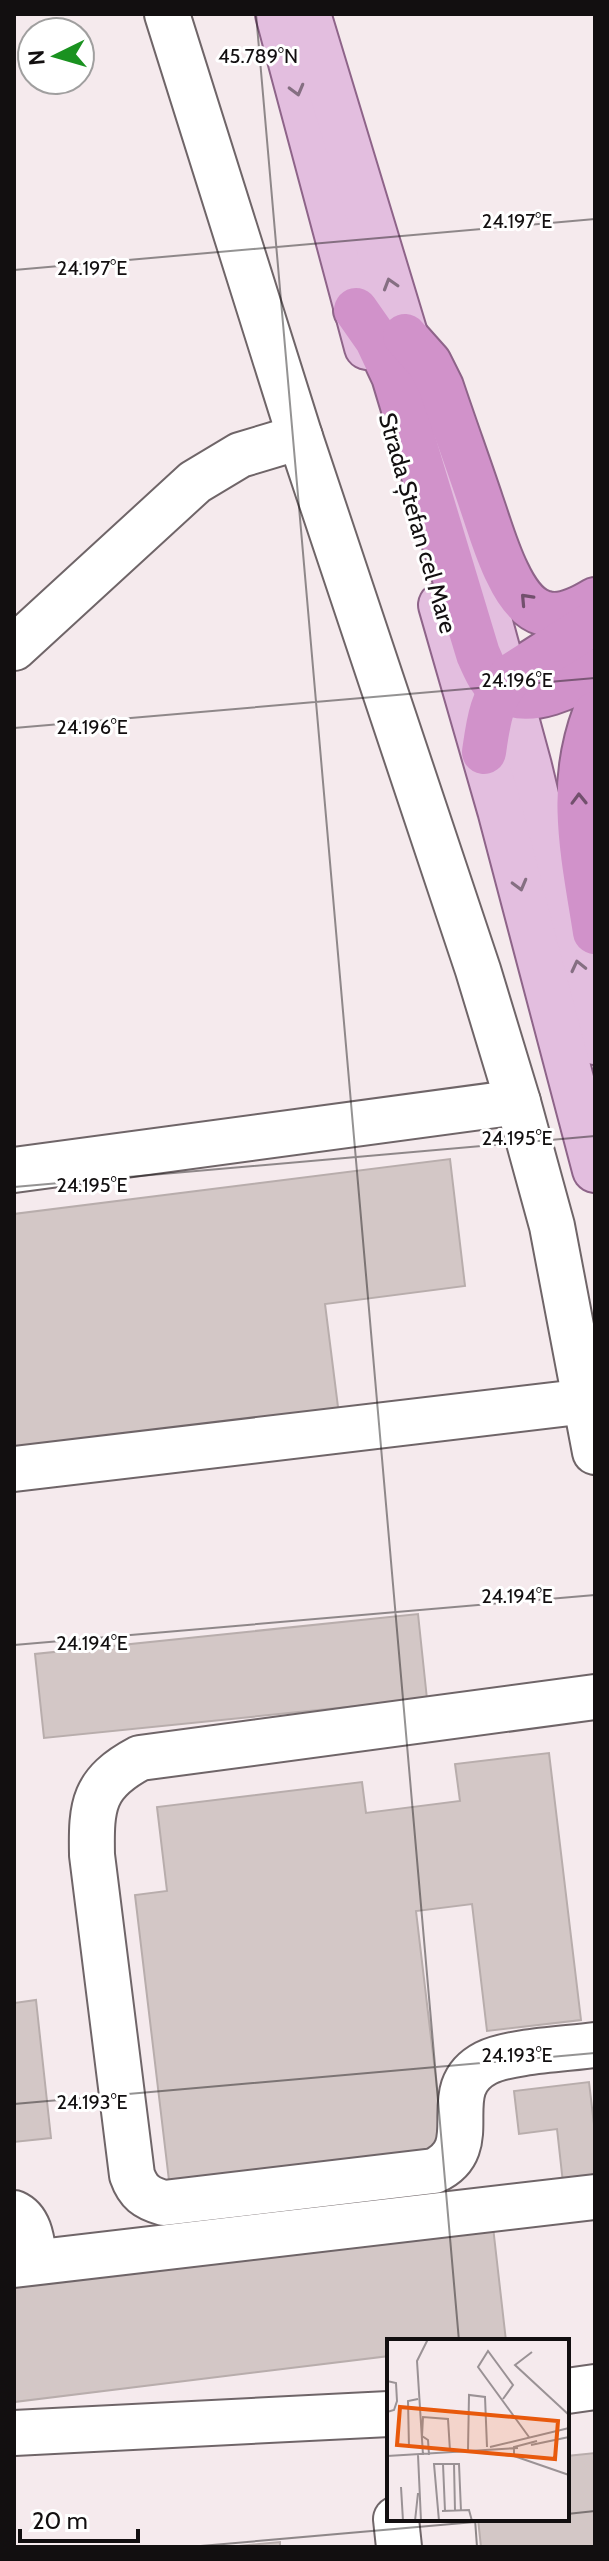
<svg xmlns="http://www.w3.org/2000/svg" width="609" height="2561" font-family="Cabin,sans-serif">
  <rect width="100%" height="100%" fill="#f5eaed"/>
  <!-- building -->
  <g fill="#d3c7c6" stroke="#b8adac" stroke-width="2">
    <polygon points="450,1159 465,1286 325,1304 339,1415 14,1456 14,1214"/>
    <polygon points="418,1614 427,1699 44,1738 35,1654"/>
    <polygon points="549,1753 581,2020 487,2031 472,1904 416,1911 445,2156 170,2189 135,1895 167,1891 157,1807 362,1782 366,1813 460,1801 455,1764"/>
    <polygon points="36,2000 51,2138 14,2142 14,2003"/>
    <polygon points="589,2082 595,2133 595,2179 563,2183 557,2129 519,2134 514,2091"/>
    <polygon points="492,2218 506,2341 389,2341 389,2356 14,2402 14,2275"/>
    <polygon points="595,2453 595,2547 481,2547 478,2519 567,2519 567,2456"/>
    <polygon points="280,2542 280,2547 229,2547"/>
  </g>
  <g fill="none" stroke-linecap="round" stroke-linejoin="round">
    <defs>
      <g id="minor">
        <polyline points="167,14 300,437 478,970 518,1102 552,1226 595,1452"/>
        <polyline points="14,648 195,482 240,455 300,437"/>
        <polyline points="14,1170 518,1102"/>
        <polyline points="14,1469 587,1401"/>
        <path d="M 595,1697 L 140,1758 C 93,1783 91,1805 92,1855 L 132,2175 C 138,2192 146,2198 164,2203 L 434,2171 C 487,2147 434,2090 486,2063 C 510,2051 566,2049 595,2045"/>
        <path d="M 14,2213 C 32,2221 32,2246 35,2262"/>
        <polyline points="14,2265 595,2197"/>
        <polyline points="567,2391 595,2387"/>
        <polyline points="14,2433 389,2414"/>
        <polyline points="396,2519 399,2547"/>
      </g>
      <g id="major">
        <polyline points="278,14 367,347"/>
        <polyline points="308,14 468,542 529,766 595,1042"/>
        <polyline points="441,605 500,810 595,1170"/>
      </g>
      <g id="highway">
        <path d="M 356,310 L 377,340 L 394,376 L 478,654 C 484,668 490,683 503,691 C 530,707 572,686 595,671"/>
        <path d="M 405,336 L 429,363 L 441,387 C 454,426 468,464 481,503 C 489,526 496,551 507,573 C 514,588 526,608 543,613 C 560,619 580,609 595,600"/>
        <path d="M 595,714 C 567,789 583,855 595,932"/>
        <path d="M 484,752 C 488,724 491,697 512,675 L 595,622"/>
      </g>
    </defs>
    <!-- minor casing -->
    <use href="#minor" stroke="#6f6568" stroke-width="48"/>
    <!-- major casing -->
    <use href="#major" stroke="#8e6489" stroke-width="48"/>
    <!-- highway casing -->
    <use href="#highway" stroke="#8e6489" stroke-width="48"/>
    <!-- minor -->
    <use href="#minor" stroke="#fff" stroke-width="44"/>
    <!-- major -->
    <use href="#major" stroke="#e3bedf" stroke-width="44"/>
    <!-- highway -->
    <use href="#highway" stroke="#d192ca" stroke-width="44"/>
  </g>
  <!-- one-way arrows -->
  <defs><path id="oneway-chevron" d="M-2-3.5L2.5 0L-2 3.5" fill="none" stroke-width="1.6" stroke-linecap="round" stroke-linejoin="round" transform="scale(2)"/></defs>
  <g stroke="#856f82">
    <use href="#oneway-chevron" transform="translate(297 90) rotate(75)"/>
    <use href="#oneway-chevron" transform="translate(390 284) rotate(-107)"/>
    <use href="#oneway-chevron" transform="translate(520 885) rotate(75)"/>
    <use href="#oneway-chevron" transform="translate(578 966) rotate(-103)"/>
  </g>
  <g stroke="#72506d">
    <use href="#oneway-chevron" transform="translate(526 599) rotate(-133)"/>
    <use href="#oneway-chevron" transform="translate(579 799) rotate(-91)"/>
  </g>
  <!-- ticks -->
  <path fill="none" stroke="#120f10" stroke-width="2" stroke-opacity="0.45" d="M 256,14 L 459,2341M 14,270 L 595,219M 14,728 L 595,678M 14,1187 L 595,1136M 14,1645 L 595,1595M 14,2104 L 595,2053M 567,2514 L 595,2511M 475,2519 L 477,2547M 189,2547 L 509,2519"/>
  <g text-anchor="middle" dominant-baseline="central" stroke-width="6" stroke-linejoin="round" paint-order="stroke">
    <!-- street labels -->
    <g font-size="24" fill="#120f10" stroke="#fff">
      <text transform="translate(418 523) rotate(74)">Strada Ștefan cel Mare</text>
    </g>
  </g>
  <!-- overview -->
  <g transform="translate(387 2339)">
    <rect width="182" height="182" fill="#f5eaed"/>
    <path fill="none" stroke="#9a9295" stroke-width="2" d="M 145,13 L 128,26 L 182,76M 0,42 L 9,44 L 10,62 L 7,71 L 0,73M 116,60 L 126,46 L 101,12 L 91,28 L 142,98M 150,102 L 127,108 L 127,117 L 182,136M 144,106 L 182,98M 103,108 L 182,89M 22,109 L 21,62 L 31,60M 81,111 L 82,56 L 98,58 L 100,108M 96,114 L 127,117M 31,116 L 34,182M 36,116 L 30,22 L 41,0M 42,116 L 41,101 L 35,97 L 36,78 L 61,80 L 63,112M 0,117 L 131,109M 56,125 L 58,172M 67,125 L 68,172M 14,148 L 16,182M 55,172 L 82,171 L 85,182M 28,182 L 31,154M 52,182 L 47,125 L 72,125 L 74,172"/>
    <path fill="#e8590c" fill-opacity="0.15" stroke="#e8590c" stroke-width="4" d="M 13,68 L 171,82 L 168,120 L 10,106 Z"/>
    <rect width="182" height="182" fill="none" stroke="#120f10" stroke-width="4"/>
  </g>
  <g font-size="20" text-anchor="middle" fill="#120f10" stroke="#fff" stroke-width="6" stroke-linejoin="round" paint-order="stroke">
    <text x="258" y="63">45.789°N</text>
    <text x="517" y="228">24.197°E</text>
    <text x="92" y="275">24.197°E</text>
    <text x="517" y="687">24.196°E</text>
    <text x="92" y="734">24.196°E</text>
    <text x="517" y="1145">24.195°E</text>
    <text x="92" y="1192">24.195°E</text>
    <text x="517" y="1603">24.194°E</text>
    <text x="92" y="1650">24.194°E</text>
    <text x="517" y="2062">24.193°E</text>
    <text x="92" y="2109">24.193°E</text>
  </g>
  <!-- border -->
  <rect width="609" height="2561" fill="none" stroke="#120f10" stroke-width="32"/>
  <!-- north arrow -->
  <g transform="translate(56 56) rotate(265)"><circle r="38" fill="#ffffff" stroke="#a09f9f" stroke-width="2"/>
  <path d="M0-6L14 30L0 20L-14 30Z" fill="#1a9220"/>
  <text y="-12" font-size="22" font-weight="bold" text-anchor="middle" fill="#120f10">N</text>
  </g>
  <!-- scale -->
  <path d="M20 2529v12h118v-12" fill="none" stroke="#120f10" stroke-width="4"/>
  <text x="32" y="2529" font-size="24" fill="#120f10" stroke="#ffffff" stroke-width="6" paint-order="stroke">20 m</text>
</svg>
